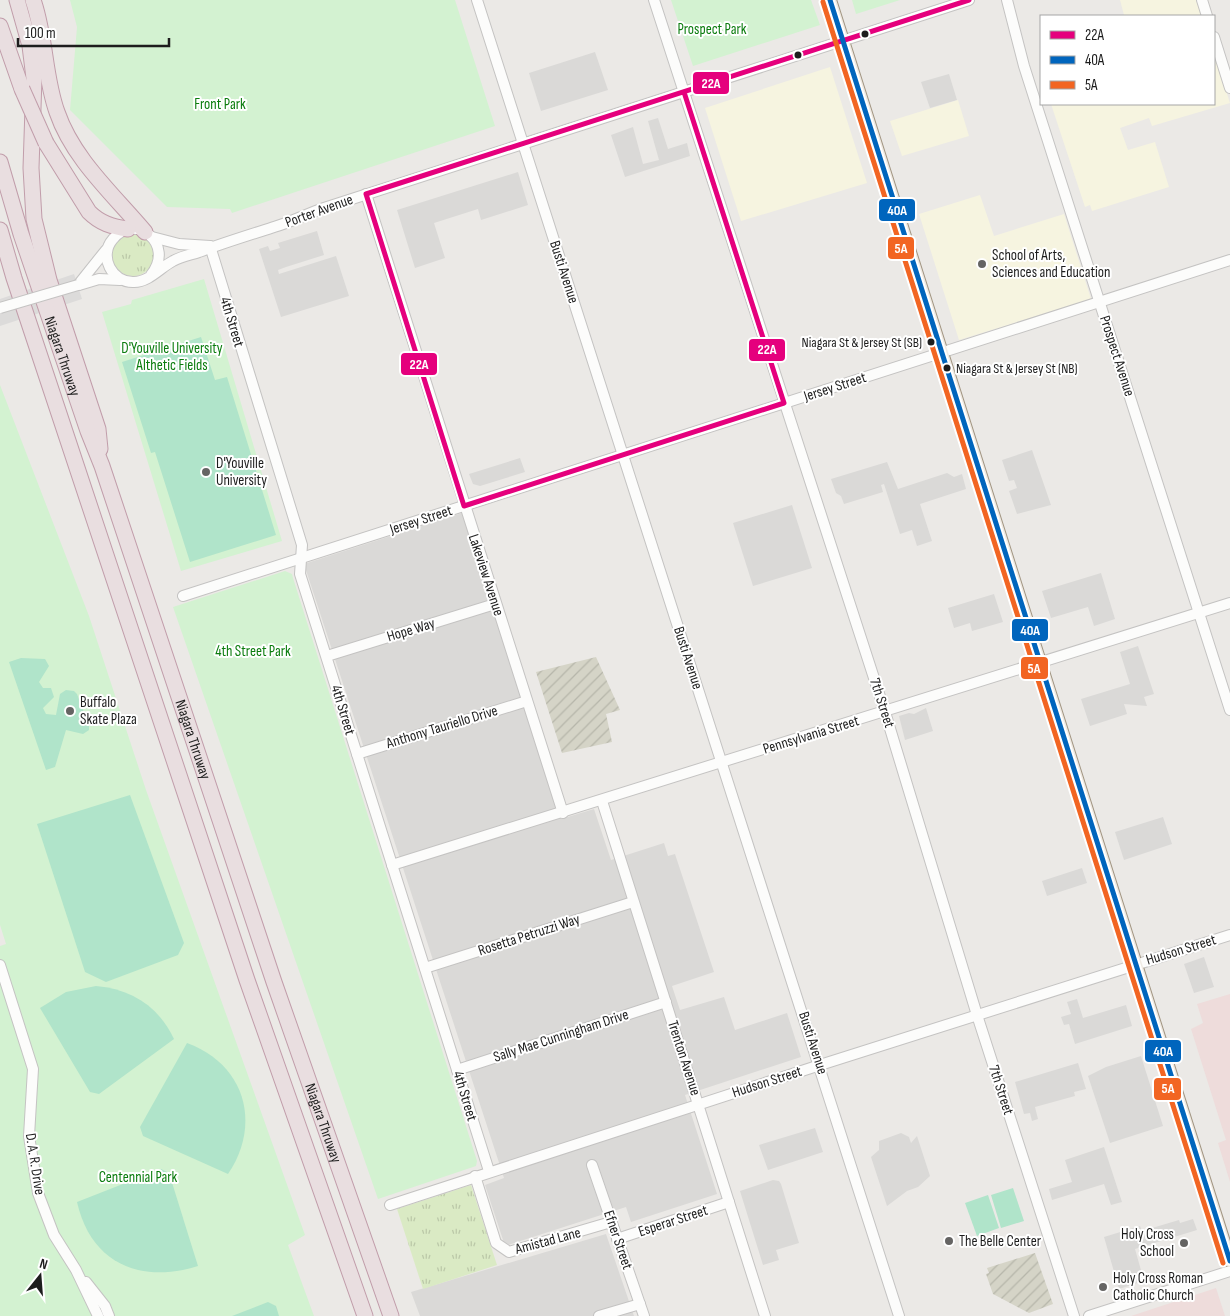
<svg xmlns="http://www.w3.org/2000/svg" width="1230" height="1316" font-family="'Sofia Sans Condensed',sans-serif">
  <defs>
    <pattern id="construction-furrows" width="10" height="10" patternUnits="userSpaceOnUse" patternTransform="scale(1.25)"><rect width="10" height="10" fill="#d5d4c7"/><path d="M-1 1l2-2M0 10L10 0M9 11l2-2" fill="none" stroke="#b6b6aa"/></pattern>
    <pattern id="grass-tufts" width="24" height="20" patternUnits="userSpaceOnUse" patternTransform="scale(1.25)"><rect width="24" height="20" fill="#daeac4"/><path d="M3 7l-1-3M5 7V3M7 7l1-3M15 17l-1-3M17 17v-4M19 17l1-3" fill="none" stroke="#bbc8a8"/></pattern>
  </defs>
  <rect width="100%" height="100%" fill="#ebe9e6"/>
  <!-- residential -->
  <g fill="#dad9d7">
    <polygon points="595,52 608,90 541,111 529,73"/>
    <polygon points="949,74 957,100 930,108 921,82"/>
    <polygon points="658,118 668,149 687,143 690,156 625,177 611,135 633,127 643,164 659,160 648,121"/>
    <polygon points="518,172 528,205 481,220 478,209 434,223 445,258 415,268 397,210"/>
    <polygon points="317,231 324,255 286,267 278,270 279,274 336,256 349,296 281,317 259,249 268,246 270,251 280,248 278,243"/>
    <polygon points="1032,450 1051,505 1017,514 1009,491 1017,488 1014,480 1009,481 1002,460"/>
    <polygon points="520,458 525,472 480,486 473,484 469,474"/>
    <polygon points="887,462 898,489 947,473 954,477 962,474 966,489 920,504 932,541 917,546 912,530 900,534 884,484 881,485 883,492 844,504 841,496 836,493 831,479"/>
    <polygon points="792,505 812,568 753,586 733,523"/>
    <polygon points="462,513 561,819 594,809 611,860 664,843 668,856 675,854 714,972 672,986 680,1010 724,997 735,1030 787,1013 801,1057 685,1095 717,1194 631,1222 626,1207 505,1246 485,1185 504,1178 304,564"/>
    <polygon points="1101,573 1115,619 1094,626 1088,607 1051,618 1042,591"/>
    <polygon points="994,594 1003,622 972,631 970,623 954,628 948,608"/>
    <polygon points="1138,646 1154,694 1144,697 1147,706 1124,704 1127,714 1090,726 1081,699 1130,684 1120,652"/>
    <polygon points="926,708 933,731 905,740 899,716 909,713 914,714"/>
    <polygon points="1163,817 1172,844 1124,860 1115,832"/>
    <polygon points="1082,868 1087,883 1047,896 1042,881"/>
    <polygon points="1204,957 1214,987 1194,993 1184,964"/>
    <polygon points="1077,999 1083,1018 1126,1005 1132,1026 1075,1044 1069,1024 1064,1025 1061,1017 1071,1014 1067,1002"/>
    <polygon points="1141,1056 1163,1126 1110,1143 1088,1076 1106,1067"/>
    <polygon points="1078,1063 1086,1089 1074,1092 1075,1096 1035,1107 1038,1119 1032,1121 1030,1113 1024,1114 1015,1082"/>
    <polygon points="815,1128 823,1152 768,1170 759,1145"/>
    <polygon points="901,1133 909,1137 911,1143 917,1136 930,1176 918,1187 907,1191 887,1206 871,1157 879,1150 879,1141"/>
    <polygon points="1104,1147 1122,1202 1111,1205 1104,1184 1052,1200 1049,1189 1072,1182 1065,1160"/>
    <polygon points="773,1180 779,1181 781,1184 799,1243 776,1250 779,1260 763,1265 740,1191"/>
    <polygon points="1193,1219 1197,1230 1135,1249 1144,1281 1119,1289 1104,1237 1140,1226 1142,1231 1179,1220 1180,1223"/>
    <polygon points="606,1234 634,1316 420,1316 411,1292"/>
  </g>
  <!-- commercial -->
  <g fill="#eedcdb">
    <polygon points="1230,994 1230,1182 1218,1143 1226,1140 1191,1029 1203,1023 1197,1004"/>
    <polygon points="1216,1288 1225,1316 1131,1316"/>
  </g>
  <!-- education -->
  <g fill="#f6f4e0">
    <polygon points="1120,0 1196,0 1202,16 1122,16 1124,15"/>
    <polygon points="1214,53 1230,103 1152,126 1149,118 1120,128 1128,150 1155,142 1169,187 1092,211 1090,205 1085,207 1051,104 1214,104"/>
    <polygon points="830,67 867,183 741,221 705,108"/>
    <polygon points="958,100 969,136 902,156 890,121"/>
    <polygon points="980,195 994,236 1064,214 1091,299 959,340 919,214"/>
  </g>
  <!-- construction -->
  <g fill="url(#construction-furrows)">
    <polygon points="596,657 620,710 606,714 612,742 562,753 536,672"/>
    <polygon points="1035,1253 1053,1304 1029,1313 993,1294 986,1274 989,1273 987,1268"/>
  </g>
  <!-- grass -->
  <g fill="url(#grass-tufts)">
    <circle cx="133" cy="255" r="21"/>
    <polygon points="471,1185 497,1265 423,1289 397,1209"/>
  </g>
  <!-- park -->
  <g fill="#d3f2d1">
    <polygon points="70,0 455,0 495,126 232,213 230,209 167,207 70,110 77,27"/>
    <polygon points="671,0 811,0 820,25 693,66"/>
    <polygon points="852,0 900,0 856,14"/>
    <polygon points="204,279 282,541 181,571 102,312 131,304 132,300"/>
    <polygon points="0,385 89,616 146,790 305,1235 288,1245 314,1316 0,1316 0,946 6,944 0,925"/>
    <polygon points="285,571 292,574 293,578 477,1161 476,1166 378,1199 173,607"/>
  </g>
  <!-- pitch -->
  <g fill="#b0e4ca">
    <polygon points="201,337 215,380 227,377 276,535 190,562 155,452 151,453 122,362"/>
    <polygon points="21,658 45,659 49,666 39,682 43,688 51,688 54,697 43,708 46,714 56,715 60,694 66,690 74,691 77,694 89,726 89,730 83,734 66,730 55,767 46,770 9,662"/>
    <polygon points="130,795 184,943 178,955 106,982 85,972 37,824"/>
    <path d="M 96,986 C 132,989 159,1007 174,1039 L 99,1094 L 90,1092 L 40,1008 L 66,992 Z"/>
    <path d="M 187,1043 C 245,1064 262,1124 228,1174 L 143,1136 L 140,1127 Z"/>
    <path d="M 161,1169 L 169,1173 L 198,1266 C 141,1284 91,1264 77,1202 Z"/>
    <polygon points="1013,1188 1024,1221 1001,1228 991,1195"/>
    <polygon points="988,1195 999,1228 977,1236 965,1203"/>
    <polygon points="268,1302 276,1306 279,1316 232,1316"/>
  </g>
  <!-- pier -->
  <polygon fill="#dcdbda" points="74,274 82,299 0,326 0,299"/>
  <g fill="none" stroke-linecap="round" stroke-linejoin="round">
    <defs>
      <g id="minor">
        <polyline points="477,0 899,1316"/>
        <polyline points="654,0 885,712 977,1015 1074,1316"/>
        <polyline points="1007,0 1024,66 1230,710"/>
        <polyline points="1202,0 1207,16"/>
        <polyline points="1214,37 1230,88"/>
        <polyline points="366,194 563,813"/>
        <polyline points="152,237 179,244 210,246"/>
        <polyline points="210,246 302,545 300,574 489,1171"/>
        <path d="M 151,275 C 176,244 135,212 113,239 C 98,256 112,283 134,282 C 149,282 161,267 173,261 C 182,256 190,255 199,252 C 223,243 249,235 274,227 C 291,222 307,214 324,208 L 969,0"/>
        <polyline points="78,285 106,250"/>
        <polyline points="79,285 99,279 120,280"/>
        <polyline points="183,596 1230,260"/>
        <polyline points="327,656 495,604"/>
        <polyline points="357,754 527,701"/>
        <polyline points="602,801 765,1316"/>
        <polyline points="392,865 1230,603"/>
        <polyline points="0,965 33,1069 29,1136 38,1193 54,1235 76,1270 98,1316"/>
        <polyline points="425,968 633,902"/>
        <polyline points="457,1070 666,1002"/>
        <polyline points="592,1165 644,1316"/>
        <polyline points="475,1176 496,1243 509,1252 611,1222"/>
        <polyline points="390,1205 820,1065 1230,935"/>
        <polyline points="617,1239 729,1202"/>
        <polyline points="86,1282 105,1306 109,1316"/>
        <polyline points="599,1316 640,1304"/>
        <polyline points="1089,1316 1230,1271"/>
      </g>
      <polyline id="major" points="830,0 1230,1261"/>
      <g id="highway">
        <polyline points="17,0 30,46 34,78 31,168 34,219 49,280 98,429 100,449"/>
        <path d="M 33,0 C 46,37 44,76 57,112 C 73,159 113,194 145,232"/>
        <polyline points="0,26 22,89"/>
        <path d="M 46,143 L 89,212 C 100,223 112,227 128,229"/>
        <path id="s1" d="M 0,162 L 21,234 L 88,431 L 102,466 L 274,982 L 391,1316"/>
        <polyline points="0,230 14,278 247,980 365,1316"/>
      </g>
    </defs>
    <!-- minor casing -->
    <use href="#minor" stroke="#c4c3c2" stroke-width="12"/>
    <!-- major casing -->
    <use href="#major" stroke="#a19582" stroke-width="14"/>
    <!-- highway casing -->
    <use href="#highway" stroke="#c19daa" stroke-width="17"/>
    <!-- minor -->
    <use href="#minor" stroke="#fcfcfb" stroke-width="10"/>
    <!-- major -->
    <use href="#major" stroke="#f0ebe4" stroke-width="12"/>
    <!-- highway -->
    <use href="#highway" stroke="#e9dee0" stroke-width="15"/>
    <defs>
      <polyline id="minor-bridge" points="0,308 78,285"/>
      <polyline id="highway-bridge" points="22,89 46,143"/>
    </defs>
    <!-- minor-bridge casing -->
    <use href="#minor-bridge" stroke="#c4c3c2" stroke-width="12" stroke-linecap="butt"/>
    <!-- highway-bridge casing -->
    <use href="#highway-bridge" stroke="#c19daa" stroke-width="17" stroke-linecap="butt"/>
    <!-- minor-bridge -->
    <use href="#minor-bridge" stroke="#fcfcfb" stroke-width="10"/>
    <!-- highway-bridge -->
    <use href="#highway-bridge" stroke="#e9dee0" stroke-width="15"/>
    <defs>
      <polyline id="bus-1" points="684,92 784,403 464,506 366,194 969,0"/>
      <polyline id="bus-2" points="830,0 1230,1261"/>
      <polyline id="bus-3" points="823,2 1223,1263"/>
    </defs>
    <!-- bus-1 casing -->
    <use href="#bus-1" stroke="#fff" stroke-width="9"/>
    <!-- bus-2 casing -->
    <use href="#bus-2" stroke="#fff" stroke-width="9"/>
    <!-- bus-3 casing -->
    <use href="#bus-3" stroke="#fff" stroke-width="9"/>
    <!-- bus-1 -->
    <use href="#bus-1" stroke="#e5007d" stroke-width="5"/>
    <!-- bus-2 -->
    <use href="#bus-2" stroke="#0065bd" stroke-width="5"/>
    <!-- bus-3 -->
    <use href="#bus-3" stroke="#f26522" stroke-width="5"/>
  </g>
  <!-- markers -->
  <g fill="#1d1d1d" stroke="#fff" stroke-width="2">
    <circle cx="865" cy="34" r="4.5"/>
    <circle cx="798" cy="55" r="4.5"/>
    <circle cx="931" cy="342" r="4.5"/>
    <circle cx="947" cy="368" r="4.5"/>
  </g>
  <g fill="#656463" stroke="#fff" stroke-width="2">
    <circle cx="982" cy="264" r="5"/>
    <circle cx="206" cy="472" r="5"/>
    <circle cx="70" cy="711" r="5"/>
    <circle cx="949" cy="1241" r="5"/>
    <circle cx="1184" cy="1243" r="5"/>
    <circle cx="1103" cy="1287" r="5"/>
  </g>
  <g text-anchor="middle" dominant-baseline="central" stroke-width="4" stroke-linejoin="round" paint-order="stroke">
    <!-- bus labels -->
    <g font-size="14" fill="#1d1d1d" stroke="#fff" text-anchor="end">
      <text x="922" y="342">Niagara St &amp; Jersey St (SB)</text>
      <text x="956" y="368" text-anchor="start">Niagara St &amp; Jersey St (NB)</text>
    </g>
    <!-- park labels -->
    <g font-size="15" fill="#0a7c0d" stroke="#fff">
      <text x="712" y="29">Prospect Park</text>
      <text x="220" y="104">Front Park</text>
      <text x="172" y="348">D'Youville University<tspan x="172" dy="17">Althetic Fields</tspan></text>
      <text x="253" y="651">4th Street Park</text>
      <text x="138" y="1177">Centennial Park</text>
    </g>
    <!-- street labels -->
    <g font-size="15" fill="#1d1d1d" stroke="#fff">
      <text transform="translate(319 211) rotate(-20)">Porter Avenue</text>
      <text transform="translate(564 272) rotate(72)">Busti Avenue</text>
      <text transform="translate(232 322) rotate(73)">4th Street</text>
      <text transform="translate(1117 356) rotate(72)">Prospect Avenue</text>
      <text stroke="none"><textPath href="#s1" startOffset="204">Niagara Thruway</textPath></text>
      <text transform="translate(835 387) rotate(-18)">Jersey Street</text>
      <text transform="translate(421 520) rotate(-18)">Jersey Street</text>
      <text transform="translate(486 575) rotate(72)">Lakeview Avenue</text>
      <text transform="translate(411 630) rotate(-17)">Hope Way</text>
      <text transform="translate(688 658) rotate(72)">Busti Avenue</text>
      <text transform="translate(882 703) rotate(72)">7th Street</text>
      <text transform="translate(343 710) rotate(73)">4th Street</text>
      <text transform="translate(442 727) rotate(-17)">Anthony Tauriello Drive</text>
      <text transform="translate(811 735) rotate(-17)">Pennsylvania Street</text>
      <text stroke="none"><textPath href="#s1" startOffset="609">Niagara Thruway</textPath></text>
      <text transform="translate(529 935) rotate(-18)">Rosetta Petruzzi Way</text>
      <text transform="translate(1181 950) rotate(-17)">Hudson Street</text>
      <text transform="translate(561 1036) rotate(-18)">Sally Mae Cunningham Drive</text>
      <text transform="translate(813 1043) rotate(72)">Busti Avenue</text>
      <text transform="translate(684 1058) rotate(72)">Trenton Avenue</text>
      <text transform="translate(767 1082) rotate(-18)">Hudson Street</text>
      <text transform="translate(1001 1090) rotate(72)">7th Street</text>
      <text transform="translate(465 1096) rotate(73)">4th Street</text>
      <text stroke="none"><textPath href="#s1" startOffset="1014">Niagara Thruway</textPath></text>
      <text transform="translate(35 1164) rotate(81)">D. A. R. Drive</text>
      <text transform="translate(673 1221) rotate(-18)">Esperar Street</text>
      <text transform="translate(618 1240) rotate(71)">Efner Street</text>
      <text transform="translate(548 1241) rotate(-15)">Amistad Lane</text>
    </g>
    <!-- poi labels -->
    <g font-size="15" fill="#1d1d1d" stroke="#fff" text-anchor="start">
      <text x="992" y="255">School of Arts,<tspan x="992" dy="17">Sciences and Education</tspan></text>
      <text x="216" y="463">D'Youville<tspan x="216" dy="17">University</tspan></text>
      <text x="80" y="702">Buffalo<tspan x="80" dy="17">Skate Plaza</tspan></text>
      <text x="1174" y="1234" text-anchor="end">Holy Cross<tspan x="1174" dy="17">School</tspan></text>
      <text x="959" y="1241">The Belle Center</text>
      <text x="1113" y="1278">Holy Cross Roman<tspan x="1113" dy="17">Catholic Church</tspan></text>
    </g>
  </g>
  <g stroke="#fff" stroke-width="2">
    <rect x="692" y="71" width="38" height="24" rx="5" fill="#e5007d"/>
    <rect x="878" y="198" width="38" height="24" rx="5" fill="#0065bd"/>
    <rect x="887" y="236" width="28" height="24" rx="5" fill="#f26522"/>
    <rect x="748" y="338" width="38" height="24" rx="5" fill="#e5007d"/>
    <rect x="400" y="352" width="38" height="24" rx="5" fill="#e5007d"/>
    <rect x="1011" y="618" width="38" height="24" rx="5" fill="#0065bd"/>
    <rect x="1020" y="656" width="29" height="24" rx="5" fill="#f26522"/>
    <rect x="1144" y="1039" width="38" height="24" rx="5" fill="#0065bd"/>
    <rect x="1153" y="1077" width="29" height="24" rx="5" fill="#f26522"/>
  </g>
  <g font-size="14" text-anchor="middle" font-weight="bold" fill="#fff">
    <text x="711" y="88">22A</text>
    <text x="897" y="215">40A</text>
    <text x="901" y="253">5A</text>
    <text x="767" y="354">22A</text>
    <text x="419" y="369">22A</text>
    <text x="1030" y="635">40A</text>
    <text x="1034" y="673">5A</text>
    <text x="1163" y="1056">40A</text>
    <text x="1168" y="1093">5A</text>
  </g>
  <!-- legend -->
  <rect x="1040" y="15" width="175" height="90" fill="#ffffff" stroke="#a5a5a5"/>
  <rect x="1050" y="31" width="25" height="8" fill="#e5007d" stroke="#a5a5a5"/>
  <text x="1085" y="40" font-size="15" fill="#1d1d1d">22A</text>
  <rect x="1050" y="56" width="25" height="8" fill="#0065bd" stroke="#a5a5a5"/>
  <text x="1085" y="65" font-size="15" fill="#1d1d1d">40A</text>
  <rect x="1050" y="81" width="25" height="8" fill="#f26522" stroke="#a5a5a5"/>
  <text x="1085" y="90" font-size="15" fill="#1d1d1d">5A</text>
  <!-- north arrow -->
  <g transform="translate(40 1276) rotate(17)" stroke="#ffffff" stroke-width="4" paint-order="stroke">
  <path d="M0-4L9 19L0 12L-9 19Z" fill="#1d1d1d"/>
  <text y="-8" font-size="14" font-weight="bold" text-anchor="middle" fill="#1d1d1d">N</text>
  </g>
  <!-- scale -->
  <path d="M18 38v8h151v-8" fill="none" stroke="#1d1d1d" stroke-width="2.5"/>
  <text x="25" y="38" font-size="15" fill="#1d1d1d" stroke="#ffffff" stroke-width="4" paint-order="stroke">100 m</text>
</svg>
